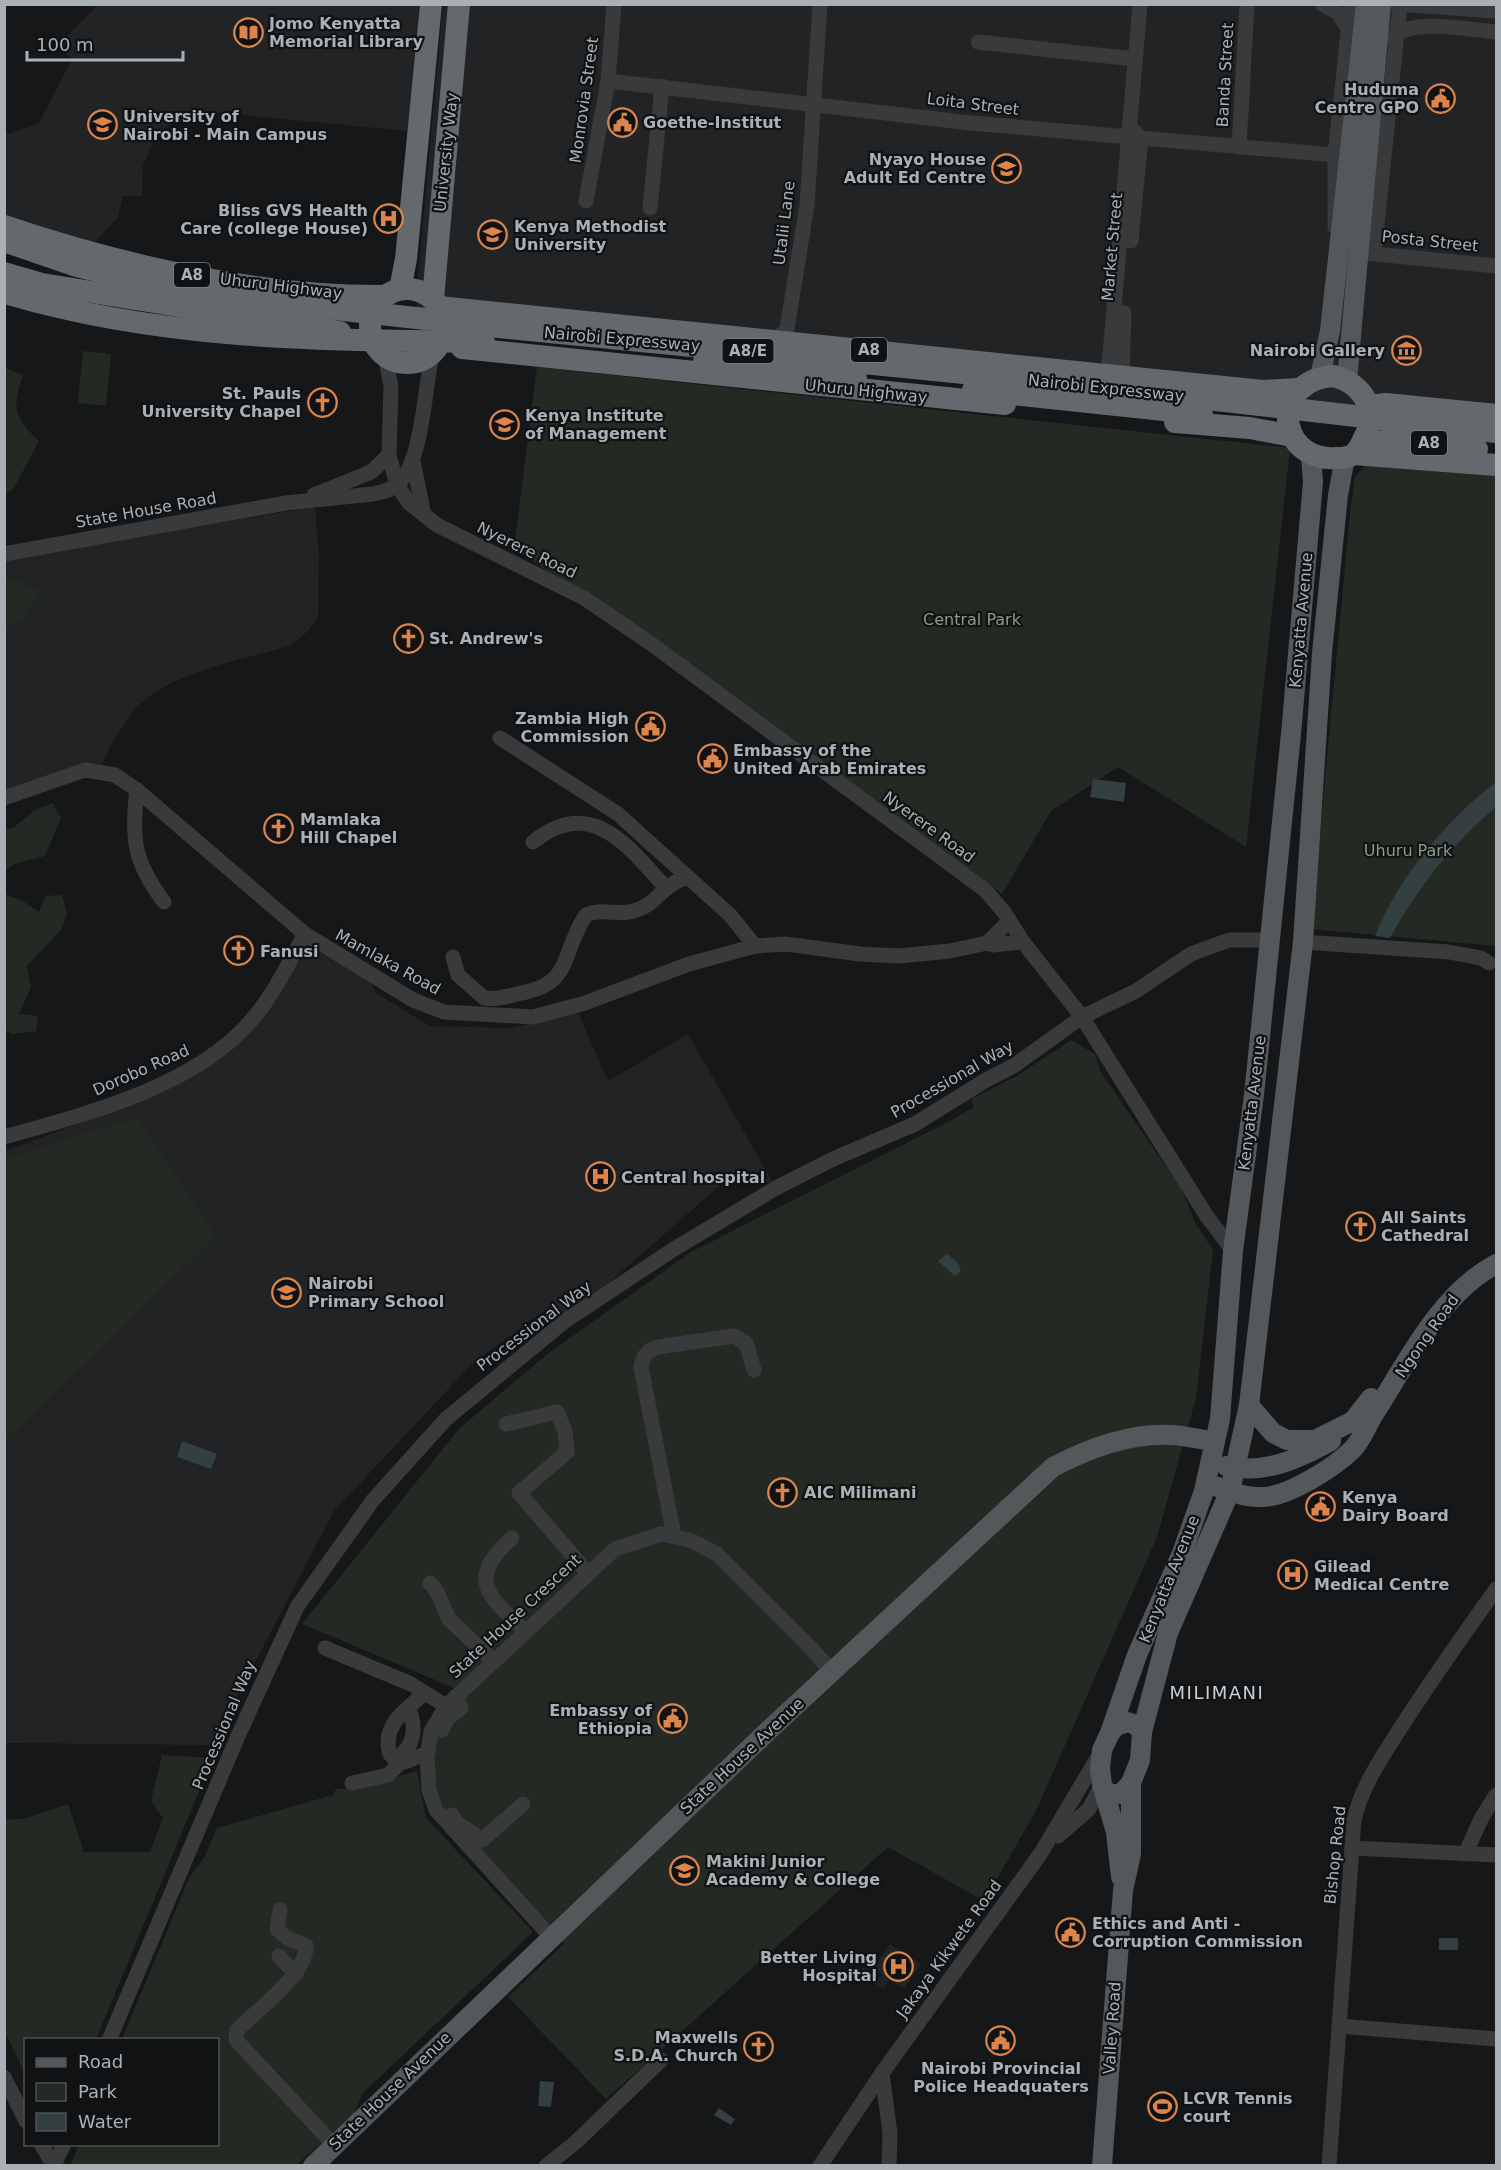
<svg xmlns="http://www.w3.org/2000/svg" width="1501" height="2170" font-family="'DejaVu Sans',sans-serif">
  <rect width="100%" height="100%" fill="#161718"/>
  <!-- built -->
  <g fill="#222325">
    <polygon points="98,5 419,5 408,131 211,112 195,114 162,129 155,138 143,165 142,196 123,196 118,217 96,241 76,242 5,222 5,131 8,134 39,123 72,59 58,45"/>
    <polygon points="443,5 1496,5 1496,436 418,312 416,297"/>
    <polygon points="315,507 319,555 318,616 308,631 290,646 215,666 175,681 151,695 135,708 109,748 102,766 5,792 5,558"/>
    <polygon points="311,948 370,982 376,993 430,1026 513,1028 578,1012 608,1081 688,1034 776,1188 741,1167 565,1321 550,1306 471,1365 334,1511 212,1745 5,1743 5,1151 116,1110 180,1073 259,1011"/>
    <polygon points="890,1944 921,1964 904,1989 889,1979 883,1989 859,1973 863,1967 880,1978 883,1975 872,1970"/>
  </g>
  <!-- green -->
  <g fill="#242a23">
    <polygon points="83,351 111,354 106,406 78,403"/>
    <polygon points="537,367 1290,448 1246,847 1118,767 1051,811 1002,894 884,806 514,548"/>
    <path d="M 5,368 L 23,375 C 12,407 13,417 39,441 L 14,488 L 5,494 Z"/>
    <polygon points="1373,456 1496,464 1496,946 1311,929 1350,513 1355,477"/>
    <polygon points="14,580 41,591 22,619 5,627 5,583"/>
    <polygon points="53,803 61,818 45,856 14,864 5,871 5,829 13,828 35,810"/>
    <polygon points="5,894 24,902 39,912 46,896 62,895 67,915 60,931 27,966 31,987 19,1014 38,1016 36,1031 12,1034 5,1030"/>
    <polygon points="1071,1040 1095,1054 1100,1071 1180,1187 1196,1224 1213,1250 1196,1398 1157,1537 1036,1811 984,1901 888,1847 606,2099 508,1997 564,1944 448,1817 433,1785 430,1761 436,1728 464,1692 302,1624 459,1429 546,1355 691,1252 950,1121 974,1107 971,1099 1017,1076"/>
    <polygon points="137,1117 216,1236 5,1440 5,1160"/>
    <polygon points="162,1755 213,1758 96,2039 26,2040 25,2074 5,2032 5,1820 27,1818 68,1804 84,1852 150,1852 163,1818 151,1801"/>
    <polygon points="417,1771 426,1818 533,1932 362,2094 354,2114 296,2165 70,2166 79,2145 218,2144 218,2040 122,2039 189,1878 204,1858 217,1828 333,1795 336,1789 356,1788"/>
  </g>
  <!-- water -->
  <g fill="#333f41">
    <polygon points="1093,779 1126,783 1124,802 1090,797"/>
    <path d="M 1496,782 L 1496,807 C 1452,844 1418,887 1390,938 L 1375,936 C 1400,875 1445,822 1496,782 Z"/>
    <polygon points="947,1254 958,1263 961,1271 955,1276 938,1261"/>
    <polygon points="182,1441 217,1454 211,1469 177,1457"/>
    <rect x="1439" y="1938" width="19" height="12"/>
    <polygon points="540,2081 554,2082 551,2107 538,2106"/>
    <polygon points="719,2108 735,2119 731,2125 714,2115"/>
  </g>
  <g fill="none" stroke-linecap="round" stroke-linejoin="round">
    <!-- minor -->
    <g stroke="#383a3c" stroke-width="15">
      <polyline points="1322,4 1338,13 1348,29"/>
      <polyline points="1397,4 1496,11"/>
      <path d="M 1392,38 C 1412,17 1469,30 1496,32"/>
      <polyline points="978,42 1134,59"/>
      <polyline points="608,81 971,123 1335,155"/>
      <polyline points="1239,147 1247,4"/>
      <polyline points="586,201 608,81 614,4"/>
      <polyline points="650,208 662,86"/>
      <polyline points="1335,227 1335,155 1351,4"/>
      <polyline points="1131,241 1141,138 1134,131"/>
      <polyline points="1365,253 1496,266"/>
      <polyline points="1374,253 1400,4"/>
      <polyline points="774,341 787,329 807,205 820,4"/>
      <polyline points="385,356 391,386 389,455 397,485 409,503 437,525 584,598 650,643 985,890 1004,912 1023,942 1082,1017 1206,1215 1233,1251"/>
      <polyline points="1106,375 1109,366 1140,4"/>
      <polyline points="1122,376 1124,313"/>
      <polyline points="413,461 424,515"/>
      <polyline points="314,495 371,472 389,455"/>
      <path d="M 4,554 L 286,503 L 373,494 C 382,492 392,490 399,483 C 422,461 425,388 432,354"/>
      <polyline points="500,738 618,814 730,915 755,946"/>
      <path d="M 137,790 C 131,839 134,862 164,902"/>
      <polyline points="4,798 85,770 115,775 137,790 305,934 413,1000 444,1012 533,1017 582,1004 689,964 755,946 786,944 860,954 899,956 950,951 987,943 993,945 1023,942"/>
      <path d="M 533,842 C 590,796 627,844 665,887"/>
      <polyline points="1303,942 1449,952 1481,958 1489,963"/>
      <polyline points="987,943 1009,921"/>
      <path d="M 453,957 L 458,975 L 484,998 C 496,1000 509,996 521,993 C 574,984 561,951 586,915 C 603,907 620,917 637,910 C 658,903 661,885 688,877"/>
      <path d="M 4,1137 C 86,1114 191,1088 249,1023 C 272,998 288,964 305,934"/>
      <polyline points="506,1424 557,1412 565,1431 567,1452 519,1493 587,1572"/>
      <path d="M 674,1536 L 641,1367 C 643,1356 647,1350 658,1347 L 734,1336 L 746,1343 L 754,1370"/>
      <path d="M 512,1538 C 465,1579 489,1597 525,1631"/>
      <polyline points="430,1583 436,1590 449,1619 493,1661"/>
      <polyline points="325,1648 411,1684 446,1706"/>
      <polyline points="442,1730 448,1718 461,1708 456,1696"/>
      <path d="M 395,1759 C 414,1748 417,1729 409,1709"/>
      <path d="M 399,1764 L 390,1754 C 381,1726 405,1710 424,1694"/>
      <polyline points="352,1783 388,1775 399,1764 428,1753"/>
      <polyline points="452,1815 456,1822 482,1840"/>
      <polyline points="1058,1836 1089,1809 1102,1785"/>
      <polyline points="474,1842 482,1840 523,1804"/>
      <polyline points="1352,1848 1496,1855"/>
      <polyline points="1465,1854 1482,1817 1496,1795"/>
      <path d="M 280,1910 L 277,1929 L 287,1938 L 306,1946 C 307,1974 257,2010 237,2030 L 236,2040 L 334,2145"/>
      <polyline points="551,1937 436,1810 429,1790 427,1758 431,1731 446,1706 615,1549 661,1534 690,1540 717,1554 811,1648 832,1672"/>
      <polyline points="279,1956 296,1974"/>
      <polyline points="1339,2026 1496,2039"/>
      <polyline points="109,2040 238,1736 297,1607 373,1500 446,1419 565,1321 674,1249 776,1188 833,1159 915,1124 986,1080 1015,1065 1082,1017 1136,991 1191,954 1229,940 1270,940"/>
      <polyline points="882,2073 890,2133 889,2166"/>
      <polyline points="4,2077 26,2121"/>
      <polyline points="41,2144 54,2166"/>
      <polyline points="54,2165 64,2144"/>
      <polyline points="546,2166 576,2142 661,2060"/>
      <polyline points="820,2166 882,2073 1041,1853 1099,1755"/>
      <path d="M 1329,2166 L 1354,1820 C 1361,1789 1377,1765 1394,1738 C 1426,1687 1461,1638 1496,1589"/>
    </g>
    <!-- major -->
    <g stroke="#54585b" stroke-width="20">
      <polyline points="1320,377 1330,331 1366,4"/>
      <polyline points="1347,380 1381,4"/>
      <polyline points="1249,1405 1273,1433 1287,1440 1315,1440 1353,1421 1371,1398"/>
      <path d="M 1226,1466 C 1264,1475 1298,1459 1331,1441"/>
      <path d="M 1218,1487 C 1233,1492 1246,1498 1262,1497 C 1288,1497 1335,1467 1353,1449 C 1362,1439 1367,1425 1374,1414 C 1408,1361 1440,1294 1496,1264"/>
      <polyline points="1110,1733 1137,1655 1182,1553 1204,1491 1220,1419 1233,1251 1254,1095 1291,734 1313,482 1311,455"/>
      <polyline points="1106,1791 1111,1794 1121,1794 1131,1783 1140,1760 1142,1732 1168,1633 1230,1491 1249,1405 1303,942 1322,653 1338,495 1345,457"/>
      <polyline points="1121,1877 1116,1832 1102,1785 1100,1768 1102,1750 1110,1733 1116,1726 1127,1722 1136,1725 1142,1732"/>
      <path d="M 313,2166 L 770,1729 L 1053,1467 C 1089,1448 1132,1432 1173,1435 C 1187,1436 1201,1440 1215,1441"/>
      <polyline points="1102,2166 1123,1890 1131,1854 1131,1783"/>
    </g>
    <!-- highway -->
    <g stroke="#64696d" stroke-width="22">
      <path d="M 4,226 C 122,266 260,297 385,296"/>
      <polyline points="4,273 42,284 340,332"/>
      <circle cx="407" cy="326" r="37"/>
      <polyline points="400,289 406,259 431,4"/>
      <polyline points="433,299 459,4"/>
      <polyline points="439,307 1263,391 1299,389"/>
      <polyline points="462,348 1005,404"/>
      <path d="M 1334,376 C 1362,384 1380,410 1364,438 C 1362,443 1358,450 1354,454 C 1350,457 1342,458 1337,458 C 1314,460 1294,448 1289,426 C 1282,396 1308,377 1334,376 Z"/>
      <polyline points="1369,406 1386,404 1496,415"/>
      <polyline points="1175,422 1250,428 1292,436"/>
      <polyline points="1362,443 1397,440 1477,449"/>
      <polyline points="1354,454 1496,465"/>
    </g>
    <!-- highway-bridge -->
    <g stroke="#64696d" stroke-width="22">
      <polyline points="4,241 77,266 158,286 243,299 489,326 1074,384 1496,432"/>
      <path d="M 5,293 C 163,340 321,340 484,342"/>
      <polyline points="704,362 856,378"/>
      <polyline points="973,390 1202,414"/>
    </g>
  </g>
  <!-- icons -->
  <defs>
    <symbol id="library-ring" viewBox="-11 -11 22 22"><circle r="9.5" fill="#111213" stroke="#dc844b" stroke-width="1.5"/><path d="M-6-4Q-3-5.5-.7-3.5V5Q-3 3-6 4ZM6-4Q3-5.5 .7-3.5V5Q3 3 6 4Z" fill="#dc844b"/></symbol>
    <symbol id="civic-ring" viewBox="-11 -11 22 22"><circle r="9.5" fill="#111213" stroke="#dc844b" stroke-width="1.5"/><path d="M-.6-6.5H3V-4.5H.6V-3L4-1V1h2V6H-6V1h2V-1L-.6-3ZM-1.2 2.5V6h2.4V2.5Z" fill="#dc844b"/></symbol>
    <symbol id="university-ring" viewBox="-11 -11 22 22"><circle r="9.5" fill="#111213" stroke="#dc844b" stroke-width="1.5"/><path d="M0-5L7-2L0 1L-7-2ZM-4 1L0 2.5L4 1V4Q0 6-4 4Z" fill="#dc844b"/></symbol>
    <symbol id="school-ring" viewBox="-11 -11 22 22"><circle r="9.5" fill="#111213" stroke="#dc844b" stroke-width="1.5"/><path d="M0-5L7-2L0 1L-7-2ZM-4 1L0 2.5L4 1V4Q0 6-4 4Z" fill="#dc844b"/></symbol>
    <symbol id="hospital-ring" viewBox="-11 -11 22 22"><circle r="9.5" fill="#111213" stroke="#dc844b" stroke-width="1.5"/><path d="M-5-5h3v3.5h4V-5h3V5h-3V1.5h-4V5h-3Z" fill="#dc844b"/></symbol>
    <symbol id="museum-ring" viewBox="-11 -11 22 22"><circle r="9.5" fill="#111213" stroke="#dc844b" stroke-width="1.5"/><path d="M0-6L6-3V-2H-6V-3ZM-5-1h2V3h-2ZM-1-1h2V3h-2ZM3-1h2V3H3ZM-6 4H6V6H-6Z" fill="#dc844b"/></symbol>
    <symbol id="church-ring" viewBox="-11 -11 22 22"><circle r="9.5" fill="#111213" stroke="#dc844b" stroke-width="1.5"/><path d="M-1.2-6h2.4v3.5h3.3v2.4h-3.3V6h-2.4V-.1h-3.3v-2.4h3.3Z" fill="#dc844b"/></symbol>
    <symbol id="stadium-ring" viewBox="-11 -11 22 22"><circle r="9.5" fill="#111213" stroke="#dc844b" stroke-width="1.5"/><path d="M0-5a6.5 5 0 1 0 0 10a6.5 5 0 1 0 0-10ZM-3.5-1.8h7v3.6h-7Z" fill="#dc844b"/></symbol>
  </defs>
  <g fill-rule="evenodd">
    <use href="#library-ring" x="232" y="16" width="33" height="33"/>
    <use href="#civic-ring" x="1424" y="82" width="33" height="33"/>
    <use href="#civic-ring" x="606" y="106" width="33" height="33"/>
    <use href="#university-ring" x="86" y="108" width="33" height="33"/>
    <use href="#school-ring" x="990" y="152" width="33" height="33"/>
    <use href="#hospital-ring" x="372" y="202" width="33" height="33"/>
    <use href="#university-ring" x="476" y="218" width="33" height="33"/>
    <use href="#museum-ring" x="1390" y="334" width="33" height="33"/>
    <use href="#church-ring" x="306" y="386" width="33" height="33"/>
    <use href="#university-ring" x="488" y="408" width="33" height="33"/>
    <use href="#church-ring" x="392" y="622" width="33" height="33"/>
    <use href="#civic-ring" x="634" y="710" width="33" height="33"/>
    <use href="#civic-ring" x="696" y="742" width="33" height="33"/>
    <use href="#church-ring" x="262" y="812" width="33" height="33"/>
    <use href="#church-ring" x="222" y="934" width="33" height="33"/>
    <use href="#hospital-ring" x="584" y="1160" width="33" height="33"/>
    <use href="#church-ring" x="1344" y="1210" width="33" height="33"/>
    <use href="#school-ring" x="270" y="1276" width="33" height="33"/>
    <use href="#church-ring" x="766" y="1476" width="33" height="33"/>
    <use href="#civic-ring" x="1304" y="1490" width="33" height="33"/>
    <use href="#hospital-ring" x="1276" y="1558" width="33" height="33"/>
    <use href="#civic-ring" x="656" y="1702" width="33" height="33"/>
    <use href="#university-ring" x="668" y="1854" width="33" height="33"/>
    <use href="#civic-ring" x="1054" y="1916" width="33" height="33"/>
    <use href="#hospital-ring" x="882" y="1950" width="33" height="33"/>
    <use href="#civic-ring" x="984" y="2024" width="33" height="33"/>
    <use href="#church-ring" x="742" y="2030" width="33" height="33"/>
    <use href="#stadium-ring" x="1146" y="2090" width="33" height="33"/>
  </g>
  <g text-anchor="middle" dominant-baseline="central" stroke-width="4.5" stroke-linejoin="round" paint-order="stroke">
    <!-- shield labels -->
    <g fill="#111213" stroke="#7c8185" stroke-width="1.5">
      <rect x="174" y="263" width="36" height="24" rx="4.5"/>
      <rect x="851" y="338" width="36" height="24" rx="4.5"/>
      <rect x="722.5" y="339" width="51" height="24" rx="4.5"/>
      <rect x="1411" y="431" width="36" height="24" rx="4.5"/>
    </g>
    <g font-size="15" font-weight="bold" fill="#aab1b6">
      <text x="192" y="275">A8</text>
      <text x="869" y="350">A8</text>
      <text x="748" y="351">A8/E</text>
      <text x="1429" y="443">A8</text>
    </g>
    <!-- poi labels -->
    <g font-size="16" font-weight="bold" fill="#aab1b6" stroke="#111213" text-anchor="start">
      <text x="269" y="23">Jomo Kenyatta<tspan x="269" dy="18">Memorial Library</tspan></text>
      <text x="1419" y="89" text-anchor="end">Huduma<tspan x="1419" dy="18">Centre GPO</tspan></text>
      <text x="123" y="116">University of<tspan x="123" dy="18">Nairobi - Main Campus</tspan></text>
      <text x="643" y="122">Goethe-Institut</text>
      <text x="986" y="159" text-anchor="end">Nyayo House<tspan x="986" dy="18">Adult Ed Centre</tspan></text>
      <text x="368" y="210" text-anchor="end">Bliss GVS Health<tspan x="368" dy="18">Care (college House)</tspan></text>
      <text x="514" y="226">Kenya Methodist<tspan x="514" dy="18">University</tspan></text>
      <text x="1385" y="350" text-anchor="end">Nairobi Gallery</text>
      <text x="301" y="393" text-anchor="end">St. Pauls<tspan x="301" dy="18">University Chapel</tspan></text>
      <text x="525" y="415">Kenya Institute<tspan x="525" dy="18">of Management</tspan></text>
      <text x="429" y="638">St. Andrew's</text>
      <text x="629" y="718" text-anchor="end">Zambia High<tspan x="629" dy="18">Commission</tspan></text>
      <text x="733" y="750">Embassy of the<tspan x="733" dy="18">United Arab Emirates</tspan></text>
      <text x="300" y="819">Mamlaka<tspan x="300" dy="18">Hill Chapel</tspan></text>
      <text x="260" y="951">Fanusi</text>
      <text x="621" y="1177">Central hospital</text>
      <text x="1381" y="1217">All Saints<tspan x="1381" dy="18">Cathedral</tspan></text>
      <text x="308" y="1283">Nairobi<tspan x="308" dy="18">Primary School</tspan></text>
      <text x="804" y="1492">AIC Milimani</text>
      <text x="1342" y="1497">Kenya<tspan x="1342" dy="18">Dairy Board</tspan></text>
      <text x="1314" y="1566">Gilead<tspan x="1314" dy="18">Medical Centre</tspan></text>
      <text x="652" y="1710" text-anchor="end">Embassy of<tspan x="652" dy="18">Ethiopia</tspan></text>
      <text x="706" y="1861">Makini Junior<tspan x="706" dy="18">Academy &amp; College</tspan></text>
      <text x="1092" y="1923">Ethics and Anti -<tspan x="1092" dy="18">Corruption Commission</tspan></text>
      <text x="877" y="1957" text-anchor="end">Better Living<tspan x="877" dy="18">Hospital</tspan></text>
      <text x="738" y="2037" text-anchor="end">Maxwells<tspan x="738" dy="18">S.D.A. Church</tspan></text>
      <text x="1001" y="2068" text-anchor="middle">Nairobi Provincial<tspan x="1001" dy="18">Police Headquaters</tspan></text>
      <text x="1183" y="2098">LCVR Tennis<tspan x="1183" dy="18">court</tspan></text>
    </g>
    <!-- street labels -->
    <g font-size="16" fill="#aab1b6" stroke="#111213">
      <text transform="translate(1225 75) rotate(-87)">Banda Street</text>
      <text transform="translate(584 100) rotate(-82)">Monrovia Street</text>
      <text transform="translate(973 104) rotate(7)">Loita Street</text>
      <text transform="translate(446 152) rotate(-84)">University Way</text>
      <text transform="translate(784 223) rotate(-83)">Utalii Lane</text>
      <text transform="translate(1430 241) rotate(6)">Posta Street</text>
      <text transform="translate(1112 247) rotate(-85)">Market Street</text>
      <text transform="translate(281 286) rotate(7)">Uhuru Highway</text>
      <text transform="translate(622 339) rotate(5)">Nairobi Expressway</text>
      <text transform="translate(1106 388) rotate(6)">Nairobi Expressway</text>
      <text transform="translate(866 391) rotate(6)">Uhuru Highway</text>
      <text transform="translate(146 510) rotate(-10)">State House Road</text>
      <text transform="translate(527 550) rotate(26)">Nyerere Road</text>
      <text transform="translate(1301 620) rotate(-85)">Kenyatta Avenue</text>
      <text transform="translate(929 827) rotate(36)">Nyerere Road</text>
      <text transform="translate(388 962) rotate(29)">Mamlaka Road</text>
      <text transform="translate(141 1070) rotate(-24)">Dorobo Road</text>
      <text transform="translate(952 1079) rotate(-30)">Processional Way</text>
      <text transform="translate(1252 1103) rotate(-83)">Kenyatta Avenue</text>
      <text transform="translate(534 1326) rotate(-37)">Processional Way</text>
      <text transform="translate(1427 1336) rotate(-55)">Ngong Road</text>
      <text transform="translate(1169 1579) rotate(-68)">Kenyatta Avenue</text>
      <text transform="translate(515 1616) rotate(-43)">State House Crescent</text>
      <text transform="translate(224 1725) rotate(-67)">Processional Way</text>
      <text transform="translate(742 1756) rotate(-43)">State House Avenue</text>
      <text transform="translate(1335 1855) rotate(-84)">Bishop Road</text>
      <text transform="translate(949 1949) rotate(-54)">Jakaya Kikwete Road</text>
      <text transform="translate(1112 2028) rotate(-86)">Valley Road</text>
      <text transform="translate(390 2091) rotate(-44)">State House Avenue</text>
    </g>
    <!-- park labels -->
    <g font-size="16" fill="#899f83" stroke="#111213">
      <text x="972" y="619">Central Park</text>
      <text x="1408" y="850">Uhuru Park</text>
    </g>
    <!-- neighbourhood labels -->
    <g font-size="18" letter-spacing="1.5" fill="#cacfd3" stroke="#111213">
      <text x="1217" y="1692">MILIMANI</text>
    </g>
  </g>
  <!-- border -->
  <rect width="1501" height="2170" fill="none" stroke="#aab1b6" stroke-width="12"/>
  <!-- legend -->
  <rect x="24" y="2038" width="195" height="108" fill="#111213" stroke="#4e5254" stroke-width="1.5"/>
  <rect x="36" y="2058" width="30" height="9" fill="#54585b" stroke="#4e5254" stroke-width="1.5"/>
  <text x="78" y="2068" font-size="18" fill="#aab1b6">Road</text>
  <rect x="36" y="2083" width="30" height="18" fill="#242a23" stroke="#4e5254" stroke-width="1.5"/>
  <text x="78" y="2098" font-size="18" fill="#aab1b6">Park</text>
  <rect x="36" y="2113" width="30" height="18" fill="#333f41" stroke="#4e5254" stroke-width="1.5"/>
  <text x="78" y="2128" font-size="18" fill="#aab1b6">Water</text>
  <!-- scale -->
  <path d="M27 51v9h156v-9" fill="none" stroke="#aab1b6" stroke-width="3"/>
  <text x="36" y="51" font-size="18" fill="#aab1b6" stroke="#111213" stroke-width="4.5" paint-order="stroke">100 m</text>
</svg>
